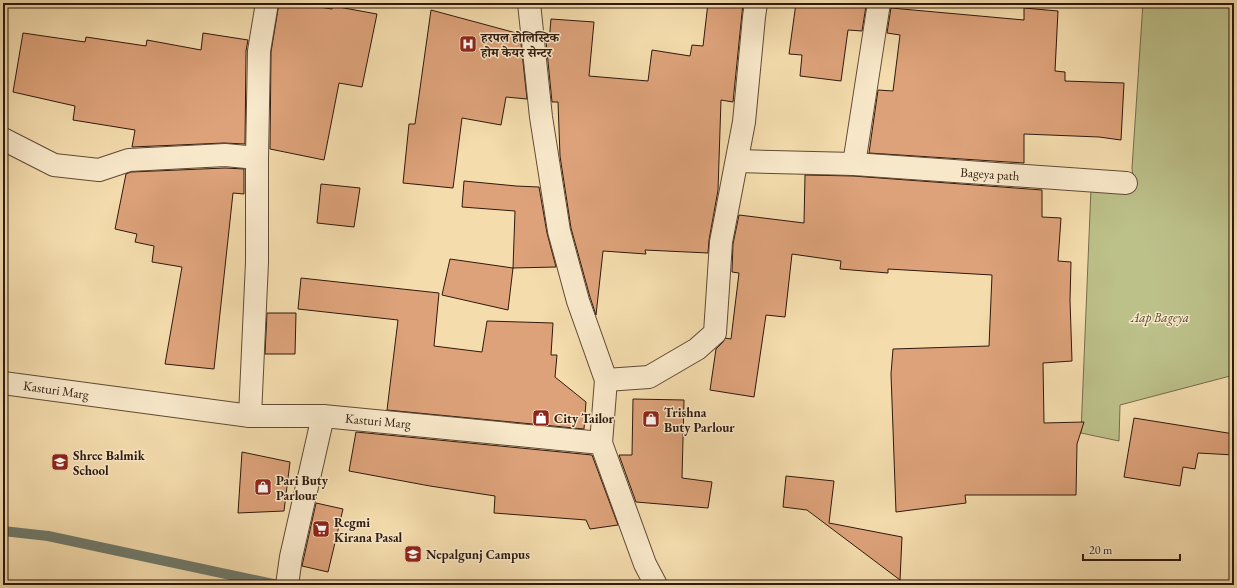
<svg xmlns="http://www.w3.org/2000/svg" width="1237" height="588" font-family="'EB Garamond','Noto Serif Devanagari',serif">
  <rect width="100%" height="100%" fill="#f4dcad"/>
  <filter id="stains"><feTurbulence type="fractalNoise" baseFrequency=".005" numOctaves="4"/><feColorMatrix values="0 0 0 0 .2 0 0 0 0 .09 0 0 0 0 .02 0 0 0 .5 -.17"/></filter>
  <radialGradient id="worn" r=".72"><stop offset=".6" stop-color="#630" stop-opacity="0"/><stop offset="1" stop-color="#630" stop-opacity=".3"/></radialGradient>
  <!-- green -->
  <polygon fill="#bcc089" stroke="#766c4b" points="1143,3 1234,3 1234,375 1120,405 1119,441 1081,433 1091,188 1134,186 1132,168"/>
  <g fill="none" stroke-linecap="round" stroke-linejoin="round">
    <!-- stream -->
    <polyline stroke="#707b6c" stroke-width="10" points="3,531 48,536 278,585"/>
  </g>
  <!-- building -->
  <g fill="#dda27a" stroke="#2f190d">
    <polygon points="279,3 293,3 332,9 333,6 377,14 362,87 339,83 324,160 270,149 271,52"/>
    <polygon points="708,3 743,3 733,102 721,100 718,190 709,240 708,253 645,250 646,254 603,251 596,315 590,297 571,228 560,156 558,102 552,102 546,41 549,42 551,19 594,22 589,76 648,81 652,50 690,56 692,45 703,46"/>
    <polygon points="796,3 862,3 862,6 866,6 862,31 848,30 841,81 800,76 802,55 789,54"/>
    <polygon points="891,8 1024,20 1024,8 1058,11 1055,71 1065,72 1065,81 1124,83 1121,140 1099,137 1024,134 1024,163 869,153 878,90 893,91 900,35 887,33"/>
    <polygon points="431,10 520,34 527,99 506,97 501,125 462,118 453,188 403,183 409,124 415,124"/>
    <polygon points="23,33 85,42 86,37 146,46 147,40 201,50 203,33 248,40 246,51 245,144 224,143 132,147 135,130 73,120 75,106 13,92"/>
    <polygon points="225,168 244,169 244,194 233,193 214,369 165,364 182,267 152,262 154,246 135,242 137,234 115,229 126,174 131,172"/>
    <polygon points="805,175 853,176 1042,190 1042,217 1061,218 1058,261 1071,262 1070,300 1072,361 1043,363 1044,423 1084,422 1077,444 1076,495 965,495 966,503 896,512 891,374 893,349 989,346 992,275 888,269 888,273 840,269 841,261 792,254 785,317 766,315 754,397 710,390 716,349 723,342 725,338 731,339 739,273 732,272 733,244 739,215 804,223"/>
    <polygon points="464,181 516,186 539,187 547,233 556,267 513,268 515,211 462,207"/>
    <polygon points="321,184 360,188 354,227 317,223"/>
    <polygon points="450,259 513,268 508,310 442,295"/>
    <polygon points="301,278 439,293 434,346 482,352 487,321 553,323 551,355 557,355 555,377 586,402 584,429 387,410 398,320 298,309"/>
    <polygon points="267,313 296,313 295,354 265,354"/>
    <polygon points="633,399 684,400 682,478 712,482 708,508 636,502 619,455 632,455"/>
    <polygon points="1134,418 1234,434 1234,455 1198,453 1195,469 1183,467 1180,486 1124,477"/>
    <polygon points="356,432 592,455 618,525 590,529 586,520 494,513 495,496 430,486 349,471"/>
    <polygon points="242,452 290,462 284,511 238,513"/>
    <polygon points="786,476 834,481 829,523 902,537 900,580 807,510 783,507"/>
    <polygon points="316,503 343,509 328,572 302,566"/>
  </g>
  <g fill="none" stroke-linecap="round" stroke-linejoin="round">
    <defs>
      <g id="minor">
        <polyline points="529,3 541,117 559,231 578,301 606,380 601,443"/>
        <polyline points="3,139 54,165 99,170 129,160 225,155 257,158"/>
        <polyline points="737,161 854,164 879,3"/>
        <polyline points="854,164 1126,183"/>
        <polyline points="606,380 649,377 697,349 715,333 721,242 744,122 754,17 756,3"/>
        <polyline points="3,383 250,416 323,416 601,443 645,564 656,585"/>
        <polyline points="250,416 257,262 257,158 259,51 267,3"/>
        <polyline points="287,585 291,557 323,416"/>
      </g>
    </defs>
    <!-- minor casing -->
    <use href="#minor" stroke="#604a35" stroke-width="24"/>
    <!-- minor -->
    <use href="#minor" stroke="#f8e8ca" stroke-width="22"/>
  </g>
  <!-- icons -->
  <defs>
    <symbol id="hospital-square" viewBox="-11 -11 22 22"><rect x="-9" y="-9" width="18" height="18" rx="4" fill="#8f2418" stroke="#f8e8ca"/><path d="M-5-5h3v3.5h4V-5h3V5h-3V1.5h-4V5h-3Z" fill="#fff"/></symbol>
    <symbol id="shop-square" viewBox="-11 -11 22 22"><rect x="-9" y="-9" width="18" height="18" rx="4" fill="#8f2418" stroke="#f8e8ca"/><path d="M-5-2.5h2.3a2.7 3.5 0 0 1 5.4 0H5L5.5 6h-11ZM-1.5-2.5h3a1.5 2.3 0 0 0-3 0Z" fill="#fff"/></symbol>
    <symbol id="school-square" viewBox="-11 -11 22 22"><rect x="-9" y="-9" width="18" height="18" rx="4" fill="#8f2418" stroke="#f8e8ca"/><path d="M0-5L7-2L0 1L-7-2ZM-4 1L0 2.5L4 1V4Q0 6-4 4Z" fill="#fff"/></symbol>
    <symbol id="supermarket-square" viewBox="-11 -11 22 22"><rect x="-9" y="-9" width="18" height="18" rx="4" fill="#8f2418" stroke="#f8e8ca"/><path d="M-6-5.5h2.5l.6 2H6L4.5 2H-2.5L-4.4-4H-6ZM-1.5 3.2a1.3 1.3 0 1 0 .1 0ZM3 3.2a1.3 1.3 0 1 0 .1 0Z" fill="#fff"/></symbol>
    <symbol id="university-square" viewBox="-11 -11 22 22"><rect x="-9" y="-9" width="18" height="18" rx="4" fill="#8f2418" stroke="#f8e8ca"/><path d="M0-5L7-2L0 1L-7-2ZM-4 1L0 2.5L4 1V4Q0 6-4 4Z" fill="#fff"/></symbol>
  </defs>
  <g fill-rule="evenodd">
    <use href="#hospital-square" x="458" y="34" width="20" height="20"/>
    <use href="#shop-square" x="531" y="408" width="20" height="20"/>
    <use href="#shop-square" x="641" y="409" width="20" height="20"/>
    <use href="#school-square" x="50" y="452" width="20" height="20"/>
    <use href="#shop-square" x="253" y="477" width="20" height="20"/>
    <use href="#supermarket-square" x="311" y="519" width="20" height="20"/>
    <use href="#university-square" x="403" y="544" width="20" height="20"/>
  </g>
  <g text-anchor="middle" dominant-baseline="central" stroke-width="3" stroke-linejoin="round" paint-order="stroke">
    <!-- poi labels -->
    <g font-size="13" font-weight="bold" fill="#2f190d" stroke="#f8e8ca" text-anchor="start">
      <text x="481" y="37">हरपल होलिस्टिक<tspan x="481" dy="15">होम केयर सेन्टर</tspan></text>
      <text x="664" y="412">Trishna<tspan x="664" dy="15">Buty Parlour</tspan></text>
      <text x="554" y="418">City Tailor</text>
      <text x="73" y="455">Shree Balmik<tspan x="73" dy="15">School</tspan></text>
      <text x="276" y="480">Pari Buty<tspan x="276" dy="15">Parlour</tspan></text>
      <text x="334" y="522">Regmi<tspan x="334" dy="15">Kirana Pasal</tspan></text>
      <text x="426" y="554">Nepalgunj Campus</text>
    </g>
    <!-- street labels -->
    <g font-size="13" fill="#2f190d" stroke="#f8e8ca">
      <text transform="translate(990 174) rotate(4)">Bageya path</text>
      <text transform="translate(56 390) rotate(8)">Kasturi Marg</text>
      <text transform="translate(378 421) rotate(5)">Kasturi Marg</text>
    </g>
    <!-- park labels -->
    <g font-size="13" font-style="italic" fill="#594b32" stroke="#f8e8ca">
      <text x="1160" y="317">Aap Bageya</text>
    </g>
  </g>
  <!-- margin -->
  <rect width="1237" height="588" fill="none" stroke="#f4dcad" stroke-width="16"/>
  <rect x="4" y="4" width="1229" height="580" fill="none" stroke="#2f190d" stroke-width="2"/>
  <rect x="8" y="8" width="1221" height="572" fill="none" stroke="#2f190d"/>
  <!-- scale -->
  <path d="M1083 554v6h97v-6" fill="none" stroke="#2f190d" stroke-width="2"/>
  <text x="1089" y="554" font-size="12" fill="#2f190d" stroke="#f8e8ca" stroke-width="3" paint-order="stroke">20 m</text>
  <rect width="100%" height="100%" filter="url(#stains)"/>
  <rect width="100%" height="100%" fill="url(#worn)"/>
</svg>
